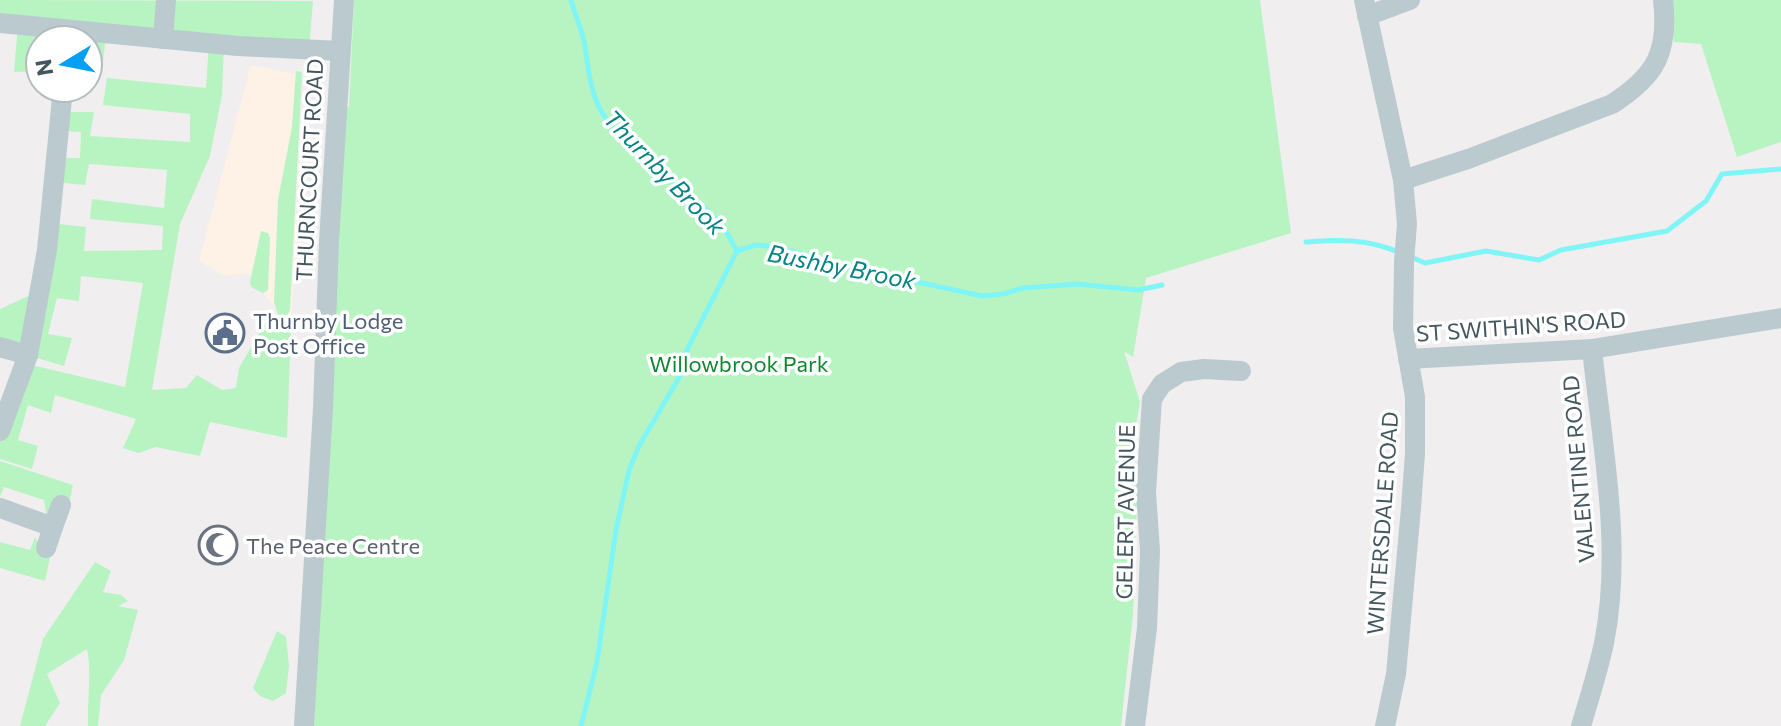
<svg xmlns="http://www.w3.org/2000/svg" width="1781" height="726" font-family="Commissioner,sans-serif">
  <rect width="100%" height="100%" fill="#f1eeef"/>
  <!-- commercial -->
  <polygon fill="#fef1e5" points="251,65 301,75 291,328 248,273 224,276 199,261"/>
  <!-- green -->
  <g fill="#b7f4c2">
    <polygon points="0,0 313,1 309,49 106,34 102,72 88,71 88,40 40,40 40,71 14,72 18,25 0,23"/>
    <polygon points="354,0 1260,0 1291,233 1146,278 1133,357 1124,351 1140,402 1128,471 1138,477 1133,615 1121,726 312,726 340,109 349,107"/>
    <polygon points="1667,0 1781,0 1781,142 1737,157 1701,44 1674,42"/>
    <polygon points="209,43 224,45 222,95 210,156 180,224 152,390 186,388 197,375 222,390 236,388 239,368 268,318 279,330 291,328 287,438 210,422 200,456 156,447 138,453 123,448 136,419 55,395 51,413 28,405 18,440 38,446 32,469 0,459 0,433 27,364 125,387 143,283 81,276 79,301 57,298 48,334 72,338 64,366 0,347 0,309 39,291 50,223 86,227 84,251 162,250 163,226 90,219 92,199 164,208 167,170 89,164 85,185 54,182 56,158 80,158 81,132 59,131 60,112 94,112 90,136 190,142 190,114 103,105 107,78 206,88"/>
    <polygon points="296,71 302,72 290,310 286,317 279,318 274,302 278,200 292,127"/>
    <polygon points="261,231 268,233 270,238 268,290 263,293 251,287 250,282"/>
    <polygon points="0,461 73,485 69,504 47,518 44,500 4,487 0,497"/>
    <polygon points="35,537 44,553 51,553 45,581 0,568 0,542 30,550"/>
    <path d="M 95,562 L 111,571 L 103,592 L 121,595 L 128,601 L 118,606 L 138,610 L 124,660 L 101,695 L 98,726 L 88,726 C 87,700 92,674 87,649 L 47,674 L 60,703 L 45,726 L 20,726 L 43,639 Z"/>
    <polygon points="277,631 286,637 289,666 286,693 273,701 260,696 253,688"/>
  </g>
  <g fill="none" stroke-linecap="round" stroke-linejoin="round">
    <!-- stream -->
    <g stroke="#80f5f5" stroke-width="5">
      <path d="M 571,0 C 575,16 583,31 585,47 C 588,67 590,88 599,107 C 613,135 638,153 662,173 C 679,187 696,202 713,216 L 723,226 L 737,251"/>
      <path d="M 1306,242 C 1337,239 1369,239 1398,252"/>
      <polyline points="1411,257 1425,263 1486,251 1539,260 1561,250 1667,231 1706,201 1722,174 1781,169"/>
      <polyline points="581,726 597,662 616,530 629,470 639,446 680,376 687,350 737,251 756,245 775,247 862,270 982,296 1003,294 1023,288 1077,284 1138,290 1162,285"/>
    </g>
    <!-- street -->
    <g stroke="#bacacf" stroke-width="20">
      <polyline points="1364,0 1403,180 1407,224 1404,262 1403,328 1415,397 1415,453 1411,508 1396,674 1385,726"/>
      <polyline points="1367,16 1410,0"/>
      <polyline points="0,23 238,46 340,51"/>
      <polyline points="163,39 166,0"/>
      <path d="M 1403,180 L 1468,159 L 1612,104 C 1656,76 1669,52 1663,0"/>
      <polyline points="0,347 28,355"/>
      <polyline points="1408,359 1592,349 1781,318"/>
      <polyline points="0,431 28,355 47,250 63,88"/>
      <polyline points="0,508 53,527 61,505"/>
      <polyline points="46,548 53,527"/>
      <polyline points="304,726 323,408 329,241 344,0"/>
      <polyline points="1135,726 1147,628 1150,551 1146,492 1152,399 1162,384 1181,372 1204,369 1241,371"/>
      <path d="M 1581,726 C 1589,699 1598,671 1604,643 C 1623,548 1602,444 1592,349"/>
    </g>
  </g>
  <!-- icons -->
  <defs>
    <symbol id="civic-ring" viewBox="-11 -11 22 22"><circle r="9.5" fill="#fff" stroke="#5c6f8a" stroke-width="1.5"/><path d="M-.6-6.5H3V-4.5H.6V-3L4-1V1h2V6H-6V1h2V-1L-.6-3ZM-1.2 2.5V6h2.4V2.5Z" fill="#5c6f8a"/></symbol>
    <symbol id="mosque-ring" viewBox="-11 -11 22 22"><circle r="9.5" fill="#fff" stroke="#6b7280" stroke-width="1.5"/><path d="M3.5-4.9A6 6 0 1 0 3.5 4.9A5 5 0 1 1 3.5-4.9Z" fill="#6b7280"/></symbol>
  </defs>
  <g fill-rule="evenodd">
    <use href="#civic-ring" x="203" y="311" width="44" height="44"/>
    <use href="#mosque-ring" x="196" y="523" width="44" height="44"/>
  </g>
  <g text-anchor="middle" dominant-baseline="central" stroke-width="7" stroke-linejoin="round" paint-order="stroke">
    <!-- street labels -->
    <g font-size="22" fill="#44575e" stroke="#fff">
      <text transform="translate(309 170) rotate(-87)">THURNCOURT ROAD</text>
      <text transform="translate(1521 326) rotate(-4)">ST SWITHIN'S ROAD</text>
      <text transform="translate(1578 469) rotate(-95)">VALENTINE ROAD</text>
      <text transform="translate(1125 512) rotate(-89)">GELERT AVENUE</text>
      <text transform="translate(1382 523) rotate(-86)">WINTERSDALE ROAD</text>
    </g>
    <!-- service labels -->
    <g font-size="22" fill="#4e5e75" stroke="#fff" text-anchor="start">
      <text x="253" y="320">Thurnby Lodge<tspan x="253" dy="25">Post Office</tspan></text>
    </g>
    <!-- park labels -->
    <g font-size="22" fill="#0d8730" stroke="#fff">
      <text x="739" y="363">Willowbrook Park</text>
    </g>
    <!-- worship labels -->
    <g font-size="22" fill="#5b616d" stroke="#fff" text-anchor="start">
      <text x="246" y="545">The Peace Centre</text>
    </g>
    <!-- water labels -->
    <g font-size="24" font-style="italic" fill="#058483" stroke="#fff">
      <text transform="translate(665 172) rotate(46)">Thurnby Brook</text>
      <text transform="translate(842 266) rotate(11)">Bushby Brook</text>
    </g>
  </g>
  <!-- north arrow -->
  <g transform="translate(64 64) rotate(260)"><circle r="38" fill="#ffffff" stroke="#b4bcbf" stroke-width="2"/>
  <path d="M0-6L14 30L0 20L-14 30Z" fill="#05a0f4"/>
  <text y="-12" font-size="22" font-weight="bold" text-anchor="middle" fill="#44575e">N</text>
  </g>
</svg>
